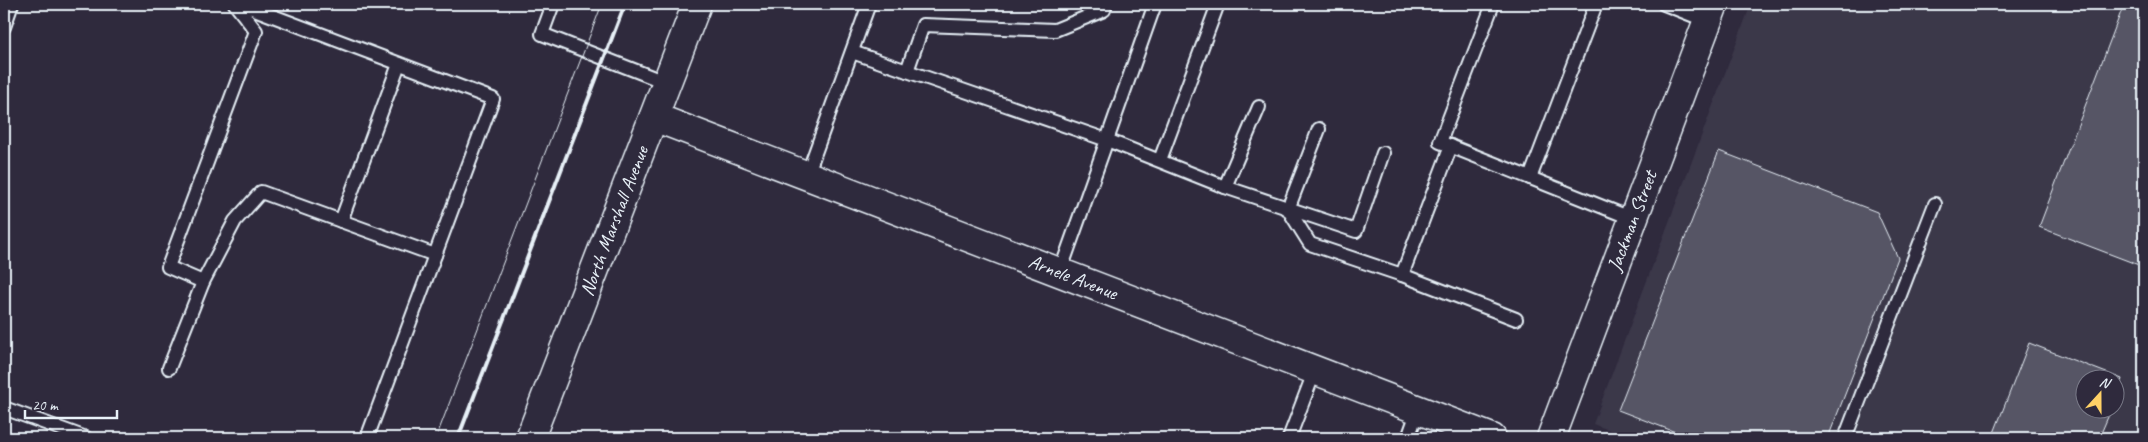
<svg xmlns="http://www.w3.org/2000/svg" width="2148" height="442" font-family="Caveat,sans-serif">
  <rect width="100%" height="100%" fill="#2f2a3d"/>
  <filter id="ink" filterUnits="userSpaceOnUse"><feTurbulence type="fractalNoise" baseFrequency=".02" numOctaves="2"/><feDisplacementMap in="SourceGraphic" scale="10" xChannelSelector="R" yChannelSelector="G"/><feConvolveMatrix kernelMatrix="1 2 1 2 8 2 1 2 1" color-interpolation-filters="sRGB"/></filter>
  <g filter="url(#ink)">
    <!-- built -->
    <path fill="#3b3749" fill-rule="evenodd" d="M 1751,4 L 2144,4 L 2144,438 L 1630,438 L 1593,424 ZM 2086,380 L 2116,380 L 2116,410 L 2086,410 Z"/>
    <!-- building -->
    <g fill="#575565" stroke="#e8f1f8">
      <polygon points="2124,4 2144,4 2144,267 2039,227"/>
      <polygon points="1719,151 1877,212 1898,258 1828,438 1691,438 1618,410"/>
      <polygon points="2029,343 2122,379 2116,397 2116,380 2086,380 2086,410 2111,410 2099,438 1992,438"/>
    </g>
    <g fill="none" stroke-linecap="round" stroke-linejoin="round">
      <defs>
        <g id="lane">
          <polyline points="241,4 493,99 367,438"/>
          <polyline points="553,4 542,34 667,83"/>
          <polyline points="1155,4 1107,140 1225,187 1356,231 1383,153"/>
          <polyline points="1493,4 1440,142 1633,219"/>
          <polyline points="1664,4 1707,21"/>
          <polyline points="4,27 12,4"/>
          <polyline points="852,52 1107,140 1060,272"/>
          <polyline points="907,71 923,25 1055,30 1104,10 1106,4"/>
          <polyline points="1319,129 1288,209 1310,244 1402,275"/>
          <polyline points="1451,146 1402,275 1516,319"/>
          <polyline points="1160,160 1218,4"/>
          <polyline points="807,175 869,4"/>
          <polyline points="1530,178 1596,4"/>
          <polyline points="1225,187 1259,107"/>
          <polyline points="341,221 399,64"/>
          <polyline points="203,282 235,221 261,192 435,255"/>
          <polyline points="169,368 203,282 168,267 256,31 235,4"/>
          <polyline points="4,408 86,438"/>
          <polyline points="1289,438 1315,370"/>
          <polyline points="1408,438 1418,410"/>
          <polyline points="1845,438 1935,204"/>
        </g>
        <g id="secondary">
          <polyline points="654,117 1492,438"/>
          <polyline points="530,438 697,4"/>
          <polyline points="1551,438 1714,4"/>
        </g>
      </defs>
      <!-- lane casing -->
      <use href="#lane" stroke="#e8f1f8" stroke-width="16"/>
      <!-- secondary casing -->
      <use href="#secondary" stroke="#e8f1f8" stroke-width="31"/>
      <!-- lane -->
      <use href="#lane" stroke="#2f2a3d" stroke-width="12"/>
      <!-- secondary -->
      <use href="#secondary" stroke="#2f2a3d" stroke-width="28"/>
      <!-- tram -->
      <polyline stroke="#e8f1f8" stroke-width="1" points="436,438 602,4"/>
      <!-- rail -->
      <polyline stroke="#e8f1f8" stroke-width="4" points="458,438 625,4"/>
    </g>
  </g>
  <g text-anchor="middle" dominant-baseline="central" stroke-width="4" stroke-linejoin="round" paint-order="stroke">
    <!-- street labels -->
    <g font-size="20" fill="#e8f1f8" stroke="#2f2a3d">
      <text transform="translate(614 221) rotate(-69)">North Marshall Avenue</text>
      <text transform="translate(1632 221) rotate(-69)">Jackman Street</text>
      <text transform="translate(1073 277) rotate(21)">Arnele Avenue</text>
    </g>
  </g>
  <!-- margin -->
  <rect width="2148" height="442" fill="none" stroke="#2f2a3d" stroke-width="20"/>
  <rect x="10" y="10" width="2128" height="422" fill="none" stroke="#e8f1f8" stroke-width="2" filter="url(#ink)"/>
  <!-- north arrow -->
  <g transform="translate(2100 394) rotate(21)"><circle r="24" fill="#2f2a3d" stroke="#797a88"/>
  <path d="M0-4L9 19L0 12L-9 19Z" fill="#ffd166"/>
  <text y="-8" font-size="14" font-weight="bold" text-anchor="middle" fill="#e8f1f8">N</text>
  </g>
  <!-- scale -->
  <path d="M25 410v8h92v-8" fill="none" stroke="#e8f1f8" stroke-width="2.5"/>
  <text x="32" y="410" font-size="15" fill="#e8f1f8" stroke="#2f2a3d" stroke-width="4" paint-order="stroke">20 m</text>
</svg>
